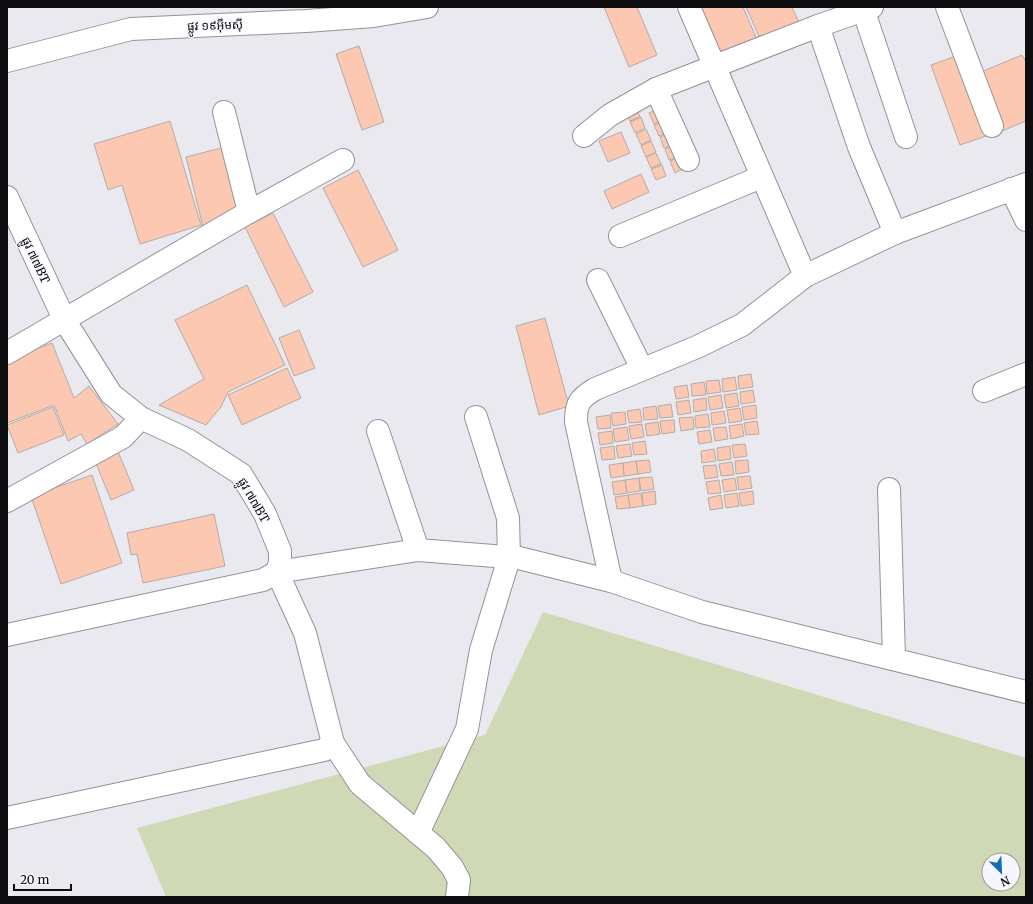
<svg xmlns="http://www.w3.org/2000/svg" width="1033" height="904" font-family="Merriweather,'Noto Sans Khmer',serif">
  <rect width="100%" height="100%" fill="#e9e9ef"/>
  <!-- green -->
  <path fill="#d0d9b6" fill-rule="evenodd" d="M 543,612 L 1026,758 L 1026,897 L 166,897 L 137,828 L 485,735 ZM 989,860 L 1013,860 L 1013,884 L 989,884 Z"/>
  <!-- building -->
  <g fill="#fcc8b2" stroke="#b3aca9">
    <polygon points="604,7 637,7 657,55 629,67"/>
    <polygon points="697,7 743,7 758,42 719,59"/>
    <polygon points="746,7 792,7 801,27 762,43"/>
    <polygon points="359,46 384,122 362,130 336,54"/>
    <polygon points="959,55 989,135 960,145 931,65"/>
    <polygon points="1022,55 1026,62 1026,121 1002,131 981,72"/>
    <polygon points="635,105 640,117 630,121 625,110"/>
    <polygon points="659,109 664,120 654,124 649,113"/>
    <polygon points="641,117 645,128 635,133 630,122"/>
    <polygon points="170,121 201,225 140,244 122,185 108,190 94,144"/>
    <polygon points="664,121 669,132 659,136 654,125"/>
    <polygon points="646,129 651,140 641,145 636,134"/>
    <polygon points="621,132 630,153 608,162 599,141"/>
    <polygon points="670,133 674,144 664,148 660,137"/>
    <polygon points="651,141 656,152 646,157 641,146"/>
    <polygon points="675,145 680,156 669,160 665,149"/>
    <polygon points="229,146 243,208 204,231 186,157"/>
    <polygon points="656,153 661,164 651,168 646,157"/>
    <polygon points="680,157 685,168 675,173 670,161"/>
    <polygon points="662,165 666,176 656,180 651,169"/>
    <polygon points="358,170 398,250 363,267 323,188"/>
    <polygon points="641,174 649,192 612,209 604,191"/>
    <polygon points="273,213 313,292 284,307 245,227"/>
    <polygon points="247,285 285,365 228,392 221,407 206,425 159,405 204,379 175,320"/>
    <polygon points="545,318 569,406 539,415 516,326"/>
    <polygon points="299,330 315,368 294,376 279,338"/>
    <polygon points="52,343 74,398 89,386 118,424 87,444 81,434 68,441 54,405 7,423 7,360"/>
    <polygon points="287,368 301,398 242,425 228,395"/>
    <polygon points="751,374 753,387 739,389 738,376"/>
    <polygon points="735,377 737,390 723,392 722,379"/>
    <polygon points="719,380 721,392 707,394 706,381"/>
    <polygon points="704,382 706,395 692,396 691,384"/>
    <polygon points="687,385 689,397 676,399 674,387"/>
    <polygon points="753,390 755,402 741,404 740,392"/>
    <polygon points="737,393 739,406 726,408 724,395"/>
    <polygon points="721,395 723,408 710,410 708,397"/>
    <polygon points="706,398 707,410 694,412 693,400"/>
    <polygon points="689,400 691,413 678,415 676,402"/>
    <polygon points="671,404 673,417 660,418 658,406"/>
    <polygon points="756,405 757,418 744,420 742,407"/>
    <polygon points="656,406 658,419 644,420 643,408"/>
    <polygon points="53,407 64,435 18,453 7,425"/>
    <polygon points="740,408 742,421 729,423 727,410"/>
    <polygon points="640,409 642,422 629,423 627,411"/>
    <polygon points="724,411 726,423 712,425 711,413"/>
    <polygon points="625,412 626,424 613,426 611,413"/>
    <polygon points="708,414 710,427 696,428 695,416"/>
    <polygon points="610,415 611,428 598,429 596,417"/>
    <polygon points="693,417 694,429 681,431 679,418"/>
    <polygon points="674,420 675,432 662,434 660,421"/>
    <polygon points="757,421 759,434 746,435 744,423"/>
    <polygon points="658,422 660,434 647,436 645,424"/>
    <polygon points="642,424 644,437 631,439 629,426"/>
    <polygon points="742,424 744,436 731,439 729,426"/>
    <polygon points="627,427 629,440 615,442 613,429"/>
    <polygon points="726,427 728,439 715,441 713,428"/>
    <polygon points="710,430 712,442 699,444 697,432"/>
    <polygon points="612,431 613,443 600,445 598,433"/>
    <polygon points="645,441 647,454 634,455 632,443"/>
    <polygon points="630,444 632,456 618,458 616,446"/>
    <polygon points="745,444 747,456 734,458 732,445"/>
    <polygon points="614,446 615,459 602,460 600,448"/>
    <polygon points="730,446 731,459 718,461 717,448"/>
    <polygon points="116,447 134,490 111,500 93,456"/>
    <polygon points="714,449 716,461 702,463 701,451"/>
    <polygon points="649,460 651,472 638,474 636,461"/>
    <polygon points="748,460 749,472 736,474 735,461"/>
    <polygon points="636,461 638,474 624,476 623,463"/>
    <polygon points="732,462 734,475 721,476 719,464"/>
    <polygon points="623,463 624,476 611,478 609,465"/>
    <polygon points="716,465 718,477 705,479 703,466"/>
    <polygon points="92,475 122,563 61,584 31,496"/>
    <polygon points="750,476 752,488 739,490 737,477"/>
    <polygon points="652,477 654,489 641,491 639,478"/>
    <polygon points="639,478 640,491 627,493 625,480"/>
    <polygon points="735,478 737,490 724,492 722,480"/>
    <polygon points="625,480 627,493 614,495 612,482"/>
    <polygon points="719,480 721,493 708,494 706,482"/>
    <polygon points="655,491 656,504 643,506 642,493"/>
    <polygon points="753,491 754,504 741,506 739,493"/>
    <polygon points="641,493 643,506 630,508 628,495"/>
    <polygon points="737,493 739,506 726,508 724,495"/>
    <polygon points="628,495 630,508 617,509 615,497"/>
    <polygon points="721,495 723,508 710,510 708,498"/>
    <polygon points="214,514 225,566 143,583 137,554 131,555 127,533"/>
  </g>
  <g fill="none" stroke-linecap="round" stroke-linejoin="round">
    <defs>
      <g id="minor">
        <polyline points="689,7 805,276"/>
        <polyline points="947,7 992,126"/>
        <polyline points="863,9 906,137"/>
        <polyline points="818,26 859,147 895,233"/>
        <polyline points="7,61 131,29 306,21 374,16 427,7"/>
        <polyline points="656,89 688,160"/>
        <polyline points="224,112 249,212"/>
        <polyline points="584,136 610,115 656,89 818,26 872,7"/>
        <polyline points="1011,189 1026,220"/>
        <polyline points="7,197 65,321 111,394 141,418 188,440 241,474 265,514 280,551 280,562 277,572 263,580 7,635"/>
        <polyline points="620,236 761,177"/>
        <polyline points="598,280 642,369"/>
        <polyline points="7,353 249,212 343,160"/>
        <polyline points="984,391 1026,374"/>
        <polyline points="378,431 418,550"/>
        <polyline points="889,489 894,658"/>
        <polyline points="7,501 123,437 141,418"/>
        <path d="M 611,581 L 576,422 C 576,403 579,399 595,389 L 697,347 L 742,325 L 805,276 L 895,233 L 1026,184"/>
        <polyline points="7,818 324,750 333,743"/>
        <polyline points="418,833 467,729 481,650 509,558 508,518 476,417"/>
        <polyline points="457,897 459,880 452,867 436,848 360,784 333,743 305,633 277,572 418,550 519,558 611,581 702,612 1026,692"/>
      </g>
    </defs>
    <!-- minor casing -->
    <use href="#minor" stroke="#939298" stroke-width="24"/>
    <!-- minor -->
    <use href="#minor" stroke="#fff" stroke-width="22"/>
  </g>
  <g text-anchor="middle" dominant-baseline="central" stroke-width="3" stroke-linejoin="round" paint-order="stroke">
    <!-- street labels -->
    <g font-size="12" fill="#0e0d0f" stroke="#f7f6fc">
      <text transform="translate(215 25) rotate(-2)">ផ្លូវ ១៩អ៊ឹមស៊ី</text>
      <text transform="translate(36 260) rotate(65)">ផ្លូវ ៧៧BT</text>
      <text transform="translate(254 500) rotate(60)">ផ្លូវ ៧៧BT</text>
    </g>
  </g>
  <!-- border -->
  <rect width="1033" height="904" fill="none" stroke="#0e0d0f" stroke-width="16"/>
  <!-- north arrow -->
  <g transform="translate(1001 872) rotate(156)"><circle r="19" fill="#f7f6fc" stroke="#9a999d"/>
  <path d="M0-3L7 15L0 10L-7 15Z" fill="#0f6fbb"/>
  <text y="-6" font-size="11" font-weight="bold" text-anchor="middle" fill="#0e0d0f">N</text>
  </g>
  <!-- scale -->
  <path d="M14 884v6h57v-6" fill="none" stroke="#0e0d0f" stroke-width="2"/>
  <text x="20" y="884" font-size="12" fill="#0e0d0f" stroke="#f7f6fc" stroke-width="3" paint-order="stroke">20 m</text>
</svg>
